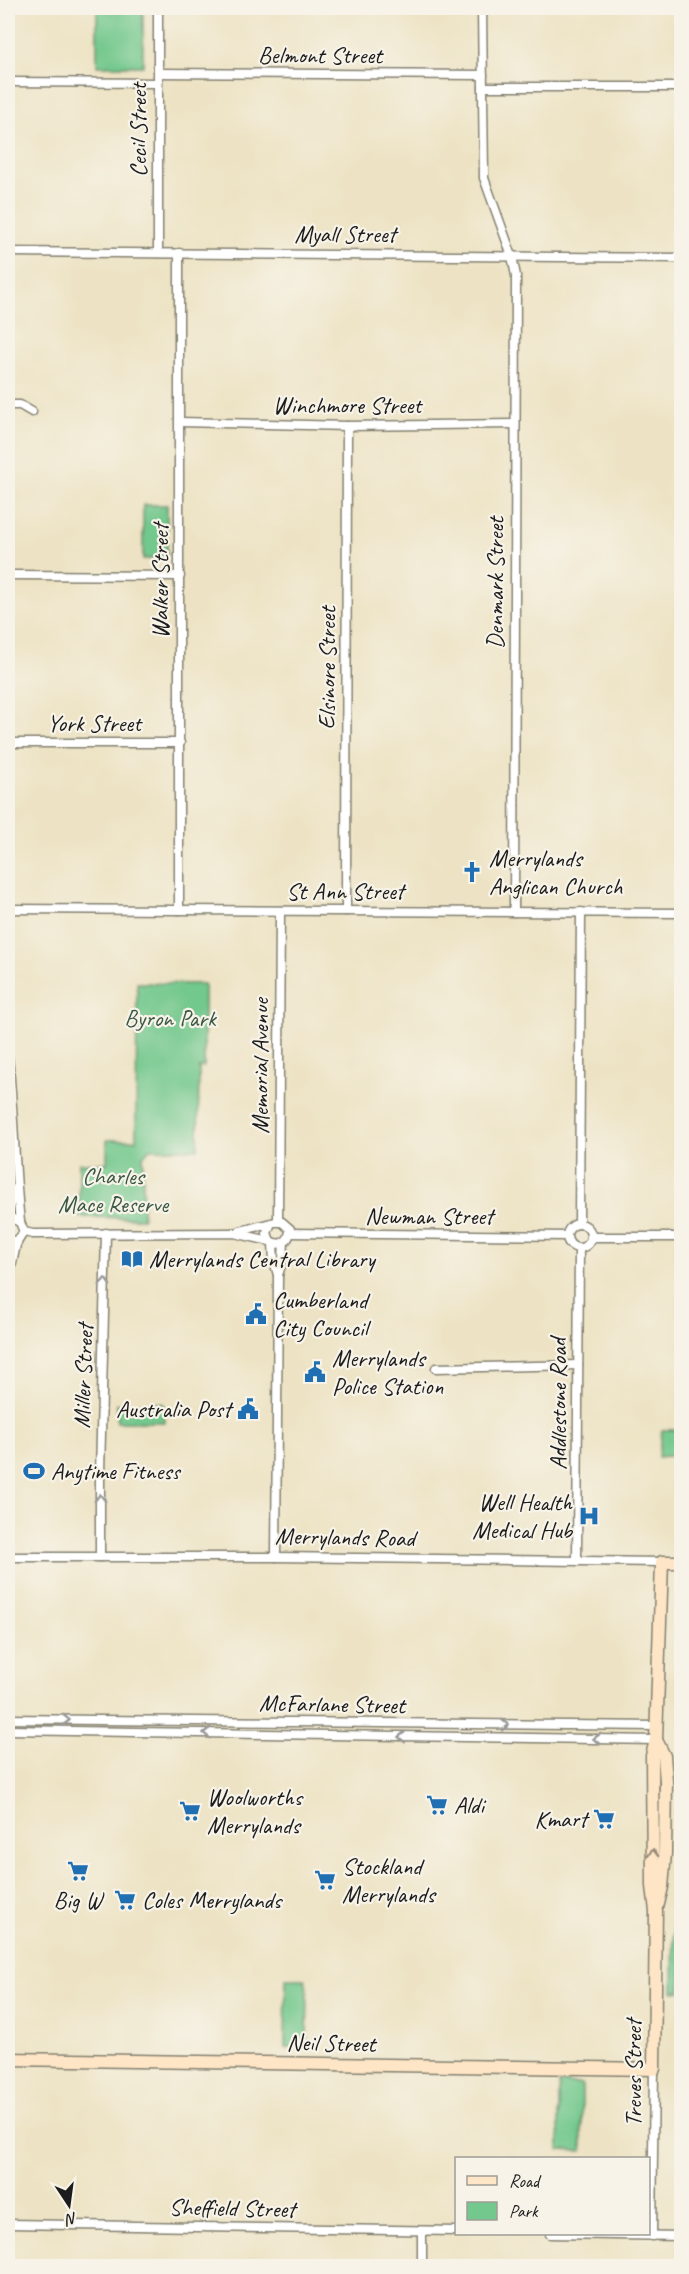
<svg xmlns="http://www.w3.org/2000/svg" width="689" height="2274" font-family="Caveat,sans-serif">
  <rect width="100%" height="100%" fill="#f7f3e8"/>
  <filter id="ink" filterUnits="userSpaceOnUse"><feTurbulence type="fractalNoise" baseFrequency=".0167" numOctaves="2"/><feDisplacementMap in="SourceGraphic" scale="12" xChannelSelector="R" yChannelSelector="G"/><feConvolveMatrix kernelMatrix="1 2 1 2 8 2 1 2 1" color-interpolation-filters="sRGB"/></filter>
  <filter id="wash" filterUnits="userSpaceOnUse"><feTurbulence type="fractalNoise" baseFrequency=".008" numOctaves="4" result="noise"/><feDisplacementMap in="SourceGraphic" scale="24" xChannelSelector="R" yChannelSelector="G"/><feGaussianBlur stdDeviation="1.35" result="paint"/><feColorMatrix in="noise" values="0 0 0 0 0 0 0 0 0 0 0 0 0 0 0 0 0 1.4 0 .05"/><feComposite in="paint" operator="in"/></filter>
  <g filter="url(#wash)">
    <rect width="100%" height="100%" fill="#ede3c4"/>
    <!-- park -->
    <g fill="#73c88d" stroke="#487254" stroke-width="1.5">
      <rect x="97" y="8" width="46" height="58"/>
      <polygon points="143,505 167,505 167,555 162,559 143,559"/>
      <polygon points="137,983 204,984 204,1067 199,1067 198,1149 150,1149 143,1156 143,1218 79,1217 79,1163 107,1163 107,1140 136,1140"/>
      <polygon points="162,1403 164,1405 165,1422 117,1422 117,1404"/>
      <polygon points="662,1430 681,1430 681,1455 658,1457"/>
      <polygon points="681,1832 681,1991 673,1992 675,1833"/>
      <polygon points="286,1979 305,1979 308,1994 307,2042 301,2048 285,2048"/>
      <polygon points="559,2083 582,2084 582,2151 559,2150"/>
    </g>
  </g>
  <g filter="url(#ink)">
    <g fill="none" stroke-linecap="round" stroke-linejoin="round">
      <defs>
        <g id="minor">
          <polyline points="158,8 158,253"/>
          <polyline points="482,8 484,178 512,256 516,276 514,912"/>
          <polyline points="158,73 483,75"/>
          <polyline points="8,82 157,83"/>
          <polyline points="483,87 682,87"/>
          <polyline points="8,252 682,258"/>
          <polyline points="8,405 20,405 32,412"/>
          <polyline points="180,422 347,426 515,424"/>
          <polyline points="8,575 180,576"/>
          <polyline points="8,743 180,743"/>
          <polyline points="8,909 682,913"/>
          <polyline points="179,910 179,253"/>
          <polyline points="346,911 347,426"/>
          <path d="M 8,1058 C 14,1112 14,1167 20,1222"/>
          <polyline points="8,1217 13,1191"/>
          <polyline points="8,1221 13,1219 20,1222 24,1232 19,1239 14,1241 8,1240"/>
          <polyline points="278,1221 280,911"/>
          <polyline points="579,1224 581,912"/>
          <circle cx="579" cy="1236" r="12"/>
          <path d="M 240,1231 L 275,1222 L 282,1222 L 290,1229 C 290,1242 280,1247 270,1241 L 267,1233 L 271,1223"/>
          <polyline points="24,1232 33,1234 234,1233 270,1241"/>
          <polyline points="290,1233 567,1236"/>
          <polyline points="591,1237 682,1237"/>
          <polyline points="273,1243 274,1261 278,1275 276,1557"/>
          <polyline points="278,1275 283,1259 284,1242"/>
          <polyline points="8,1281 16,1245 19,1239"/>
          <polyline points="436,1368 578,1365"/>
          <polyline points="8,1557 276,1557 662,1562"/>
          <polyline points="100,1557 100,1473 106,1233"/>
          <polyline points="577,1561 579,1248"/>
          <polyline points="8,1719 656,1726"/>
          <polyline points="8,1730 656,1740"/>
          <polyline points="8,2224 456,2231"/>
          <polyline points="550,2234 682,2236"/>
          <polyline points="652,2236 654,2069"/>
          <polyline points="422,2266 422,2231"/>
        </g>
        <g id="secondary">
          <polyline points="656,1740 664,1756 666,1781 665,1853 662,1887 658,1904"/>
          <polyline points="8,2059 654,2069 656,1911 653,1886 652,1756 656,1740 662,1562 682,1562"/>
        </g>
      </defs>
      <!-- minor casing -->
      <use href="#minor" stroke="#848070" stroke-width="11"/>
      <!-- secondary casing -->
      <use href="#secondary" stroke="#848070" stroke-width="15"/>
      <!-- minor -->
      <use href="#minor" stroke="#fff" stroke-width="8"/>
      <!-- secondary -->
      <use href="#secondary" stroke="#fde5c5" stroke-width="12"/>
    </g>
    <!-- one-way arrows -->
    <defs><path id="oneway-chevron" d="M-2-3.5L2.5 0L-2 3.5" fill="none" stroke-width="1.6" stroke-linecap="round" stroke-linejoin="round" transform="scale(1.5)"/></defs>
    <g stroke="#999">
      <use href="#oneway-chevron" transform="translate(105 1282) rotate(-88)"/>
      <use href="#oneway-chevron" transform="translate(100 1498) rotate(-90)"/>
      <use href="#oneway-chevron" transform="translate(66 1720) rotate(1)"/>
      <use href="#oneway-chevron" transform="translate(505 1725)"/>
      <use href="#oneway-chevron" transform="translate(207 1733) rotate(-179)"/>
      <use href="#oneway-chevron" transform="translate(402 1737) rotate(-179)"/>
      <use href="#oneway-chevron" transform="translate(597 1739) rotate(-179)"/>
    </g>
    <use stroke="#988b79" href="#oneway-chevron" transform="translate(653 1853) rotate(-90)"/>
  </g>
  <!-- icons -->
  <defs>
    <symbol id="church-bare" viewBox="-9 -9 18 18"><path d="M-1.2-6h2.4v3.5h3.3v2.4h-3.3V6h-2.4V-.1h-3.3v-2.4h3.3Z" fill="#1f6fb2" stroke="#f7f3e8" stroke-width="2.5" paint-order="stroke"/></symbol>
    <symbol id="library-bare" viewBox="-9 -9 18 18"><path d="M-6-4Q-3-5.5-.7-3.5V5Q-3 3-6 4ZM6-4Q3-5.5 .7-3.5V5Q3 3 6 4Z" fill="#1f6fb2" stroke="#f7f3e8" stroke-width="2.5" paint-order="stroke"/></symbol>
    <symbol id="civic-bare" viewBox="-9 -9 18 18"><path d="M-.6-6.5H3V-4.5H.6V-3L4-1V1h2V6H-6V1h2V-1L-.6-3ZM-1.2 2.5V6h2.4V2.5Z" fill="#1f6fb2" stroke="#f7f3e8" stroke-width="2.5" paint-order="stroke"/></symbol>
    <symbol id="stadium-bare" viewBox="-9 -9 18 18"><path d="M0-5a6.5 5 0 1 0 0 10a6.5 5 0 1 0 0-10ZM-3.5-1.8h7v3.6h-7Z" fill="#1f6fb2" stroke="#f7f3e8" stroke-width="2.5" paint-order="stroke"/></symbol>
    <symbol id="hospital-bare" viewBox="-9 -9 18 18"><path d="M-5-5h3v3.5h4V-5h3V5h-3V1.5h-4V5h-3Z" fill="#1f6fb2" stroke="#f7f3e8" stroke-width="2.5" paint-order="stroke"/></symbol>
    <symbol id="supermarket-bare" viewBox="-9 -9 18 18"><path d="M-6-5.5h2.5l.6 2H6L4.5 2H-2.5L-4.4-4H-6ZM-1.5 3.2a1.3 1.3 0 1 0 .1 0ZM3 3.2a1.3 1.3 0 1 0 .1 0Z" fill="#1f6fb2" stroke="#f7f3e8" stroke-width="2.5" paint-order="stroke"/></symbol>
  </defs>
  <g fill-rule="evenodd">
    <use href="#church-bare" x="457" y="857" width="30" height="30"/>
    <use href="#library-bare" x="117" y="1244" width="30" height="30"/>
    <use href="#civic-bare" x="241" y="1299" width="30" height="30"/>
    <use href="#civic-bare" x="300" y="1357" width="30" height="30"/>
    <use href="#civic-bare" x="233" y="1394" width="30" height="30"/>
    <use href="#stadium-bare" x="19" y="1456" width="30" height="30"/>
    <use href="#hospital-bare" x="574" y="1501" width="30" height="30"/>
    <use href="#supermarket-bare" x="422" y="1790" width="30" height="30"/>
    <use href="#supermarket-bare" x="175" y="1796" width="30" height="30"/>
    <use href="#supermarket-bare" x="589" y="1804" width="30" height="30"/>
    <use href="#supermarket-bare" x="63" y="1856" width="30" height="30"/>
    <use href="#supermarket-bare" x="310" y="1865" width="30" height="30"/>
    <use href="#supermarket-bare" x="110" y="1885" width="30" height="30"/>
  </g>
  <g text-anchor="middle" dominant-baseline="central" stroke-width="4.5" stroke-linejoin="round" paint-order="stroke">
    <!-- street labels -->
    <g font-size="24" fill="#1c1c1c" stroke="#f7f3e8">
      <text x="320" y="55">Belmont Street</text>
      <text transform="translate(138 130) rotate(-90)">Cecil Street</text>
      <text x="345" y="234">Myall Street</text>
      <text x="347" y="405">Winchmore Street</text>
      <text transform="translate(160 581) rotate(-90)">Walker Street</text>
      <text transform="translate(495 583) rotate(-90)">Denmark Street</text>
      <text transform="translate(327 668) rotate(-90)">Elsinore Street</text>
      <text x="94" y="723">York Street</text>
      <text x="345" y="891">St Ann Street</text>
      <text transform="translate(260 1066) rotate(-90)">Memorial Avenue</text>
      <text x="429" y="1216">Newman Street</text>
      <text transform="translate(83 1376) rotate(-88)">Miller Street</text>
      <text transform="translate(558 1404) rotate(-90)">Addlestone Road</text>
      <text transform="translate(345 1537) rotate(1)">Merrylands Road</text>
      <text transform="translate(332 1704) rotate(1)">McFarlane Street</text>
      <text transform="translate(331 2043) rotate(1)">Neil Street</text>
      <text transform="translate(633 2073) rotate(-90)">Treves Street</text>
      <text transform="translate(232 2208) rotate(1)">Sheffield Street</text>
    </g>
    <!-- poi labels -->
    <g font-size="24" fill="#1c1c1c" stroke="#f7f3e8" text-anchor="start">
      <text x="489" y="858">Merrylands<tspan x="489" dy="28">Anglican Church</tspan></text>
      <text x="149" y="1259">Merrylands Central Library</text>
      <text x="273" y="1300">Cumberland<tspan x="273" dy="28">City Council</tspan></text>
      <text x="332" y="1358">Merrylands<tspan x="332" dy="28">Police Station</tspan></text>
      <text x="231" y="1409" text-anchor="end">Australia Post</text>
      <text x="51" y="1471">Anytime Fitness</text>
      <text x="572" y="1502" text-anchor="end">Well Health<tspan x="572" dy="28">Medical Hub</tspan></text>
      <text x="207" y="1797">Woolworths<tspan x="207" dy="28">Merrylands</tspan></text>
      <text x="454" y="1805">Aldi</text>
      <text x="587" y="1819" text-anchor="end">Kmart</text>
      <text x="342" y="1866">Stockland<tspan x="342" dy="28">Merrylands</tspan></text>
      <text x="78" y="1900" text-anchor="middle">Big W</text>
      <text x="142" y="1900">Coles Merrylands</text>
    </g>
    <!-- park labels -->
    <g font-size="24" fill="#3a5844" stroke="#f7f3e8">
      <text x="170" y="1018">Byron Park</text>
      <text x="113" y="1176">Charles<tspan x="113" dy="28">Mace Reserve</tspan></text>
    </g>
  </g>
  <!-- margin -->
  <rect width="689" height="2274" fill="none" stroke="#f7f3e8" stroke-width="30"/>
  <!-- legend -->
  <rect x="455" y="2157" width="195" height="78" fill="#f7f3e8" stroke="#9f9d96" stroke-width="1.5"/>
  <rect x="467" y="2176" width="30" height="9" fill="#fde5c5" stroke="#9f9d96" stroke-width="1.5"/>
  <text x="509" y="2187" font-size="18" fill="#1c1c1c">Road</text>
  <rect x="467" y="2202" width="30" height="18" fill="#73c88d" stroke="#9f9d96" stroke-width="1.5"/>
  <text x="509" y="2217" font-size="18" fill="#1c1c1c">Park</text>
  <!-- north arrow -->
  <g transform="translate(69 2205) rotate(167)" stroke="#f7f3e8" stroke-width="4.5" paint-order="stroke">
  <path d="M0-4.5L10 22L0 15L-10 22Z" fill="#1c1c1c"/>
  <text y="-9" font-size="16" font-weight="bold" text-anchor="middle" fill="#1c1c1c">N</text>
  </g>
</svg>
